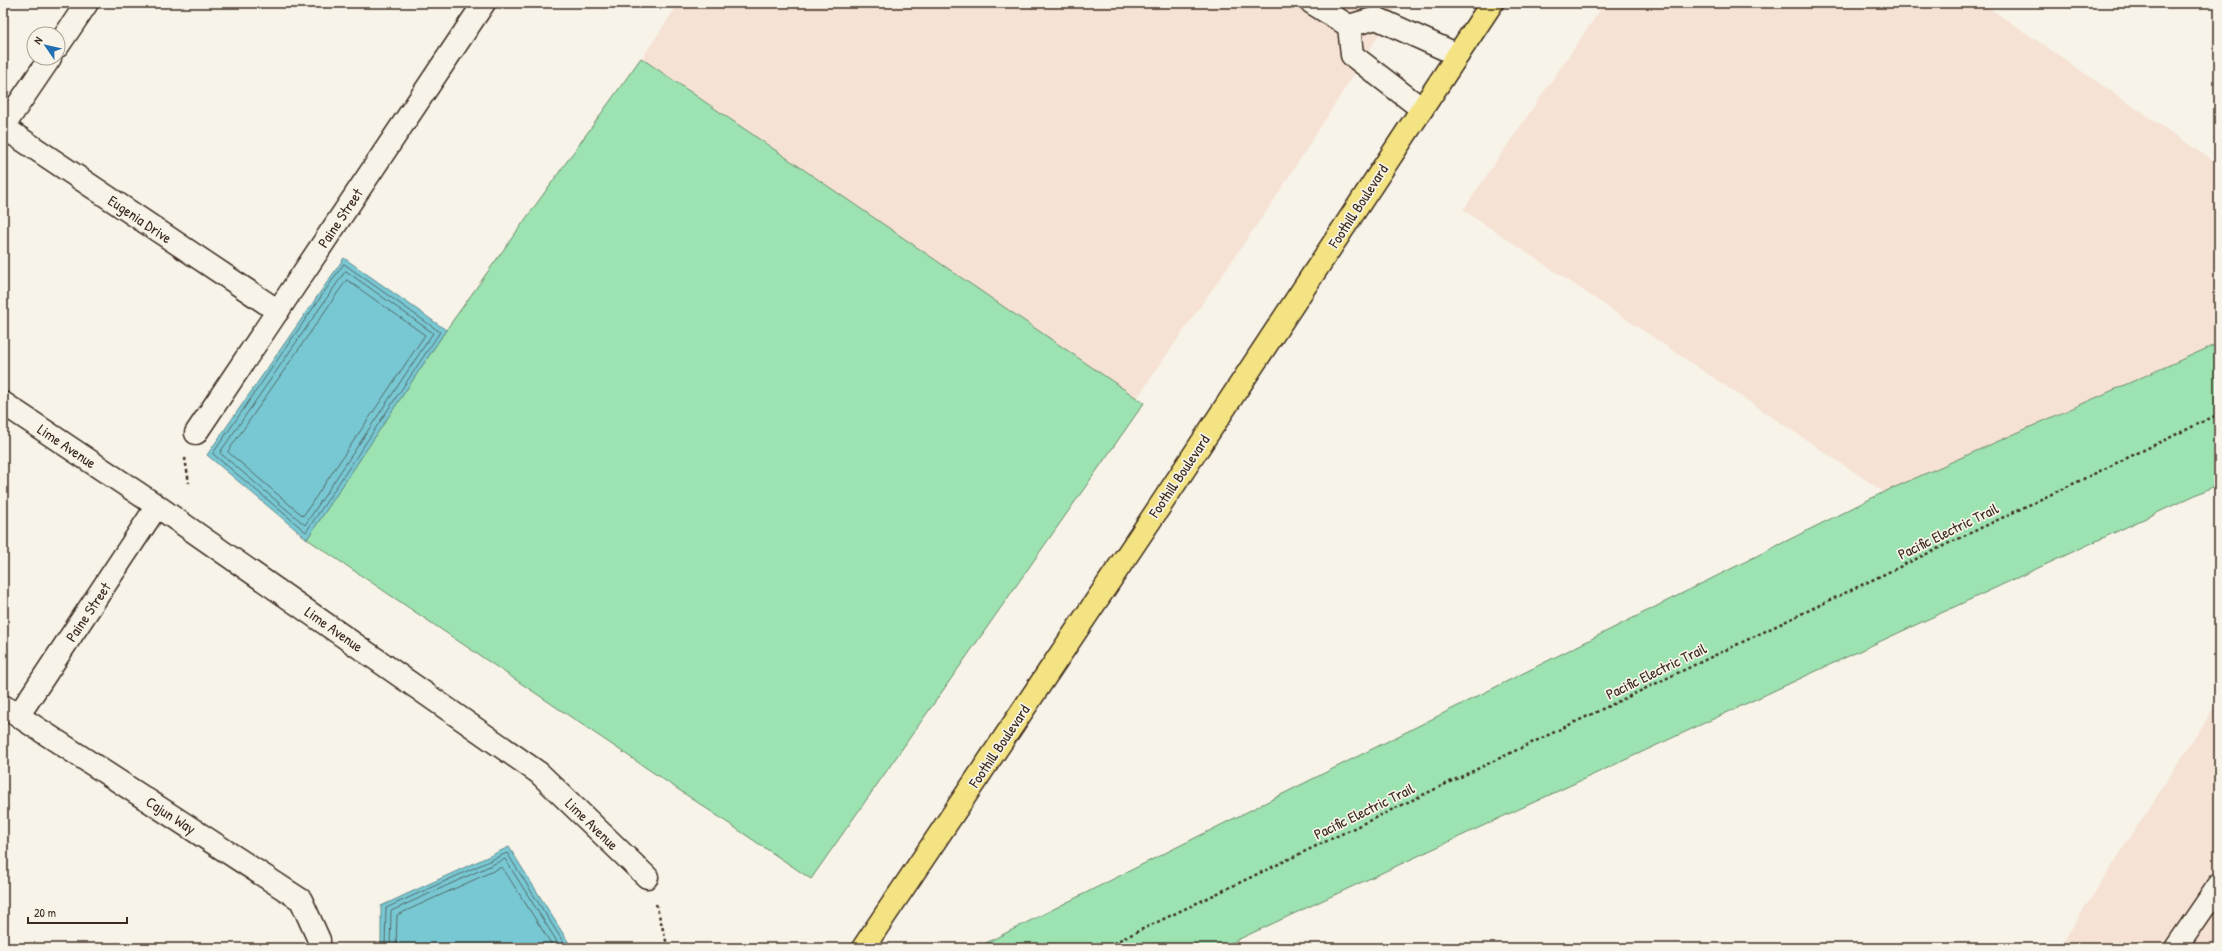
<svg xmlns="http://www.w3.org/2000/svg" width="2222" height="951" font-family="'Patrick Hand',sans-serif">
  <rect width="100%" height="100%" fill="#f7f3e8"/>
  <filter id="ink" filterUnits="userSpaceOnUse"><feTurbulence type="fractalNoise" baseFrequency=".025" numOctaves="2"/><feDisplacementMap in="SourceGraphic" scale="8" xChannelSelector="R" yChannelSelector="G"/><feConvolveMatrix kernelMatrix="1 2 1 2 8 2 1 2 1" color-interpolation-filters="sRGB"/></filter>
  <g filter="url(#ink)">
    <!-- built -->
    <g fill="#f5e2d4">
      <polygon points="679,3 1399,3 1276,197 1137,398 642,58"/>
      <polygon points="1605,3 1982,3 2219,165 2219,343 1884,492 1463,210"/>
      <polygon points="2219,700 2219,948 2059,948"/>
    </g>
    <!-- green -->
    <g fill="#9ce3b1" stroke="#6c8668">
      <polygon points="641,58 1144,403 811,879 307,539 446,330"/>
      <polygon points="2219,343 2219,484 1220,948 976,948 1884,492"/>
    </g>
    <!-- water -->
    <g fill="#78c8d4" stroke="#60898b">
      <polygon points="344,258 446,330 307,539 207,455"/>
      <polygon points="509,847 572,948 381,948 381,906"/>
    </g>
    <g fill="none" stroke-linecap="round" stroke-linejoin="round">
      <!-- shore -->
      <g stroke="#536967" stroke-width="1">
        <polygon points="344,264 440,332 306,532 213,454"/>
        <polygon points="346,271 433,333 305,525 220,453"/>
        <polygon points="347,280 425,335 303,516 228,452"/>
        <polyline points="385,948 386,908 507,853 567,948"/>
        <polyline points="390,948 391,911 505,859 561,948"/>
        <polyline points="396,948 397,915 502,867 554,948"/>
      </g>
      <defs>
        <g id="minor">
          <polyline points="1312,3 1349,26"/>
          <polyline points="58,46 87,3"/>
          <polyline points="1422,109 1352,55 1349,26 1376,18 1458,55"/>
          <polyline points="3,127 278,311"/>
          <polyline points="3,127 50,58"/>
          <polyline points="3,403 157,506 539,773 647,877"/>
          <polyline points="196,433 484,3"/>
          <polyline points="3,706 301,900 319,940 319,948"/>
          <polyline points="18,716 157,506"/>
          <polyline points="2176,948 2219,885"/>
        </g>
        <polyline id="major" points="863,948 1164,500 1492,3"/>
      </defs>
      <!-- minor casing -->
      <use href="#minor" stroke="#3b2a1e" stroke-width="25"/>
      <!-- major casing -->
      <use href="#major" stroke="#3b2a1e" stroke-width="25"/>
      <!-- path -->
      <g stroke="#3b2a1e" stroke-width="2.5" stroke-dasharray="3 3" stroke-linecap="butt">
        <polyline points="185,458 189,483"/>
        <polyline points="656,904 668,948"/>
        <polyline points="1103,948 2219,414"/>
      </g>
      <!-- minor -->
      <use href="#minor" stroke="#f7f3e8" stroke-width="22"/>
      <!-- major -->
      <use href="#major" stroke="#f4e382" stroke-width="22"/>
    </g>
  </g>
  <g text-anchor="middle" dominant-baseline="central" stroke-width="3.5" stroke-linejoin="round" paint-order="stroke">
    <!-- street labels -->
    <g font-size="15" fill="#3b2a1e" stroke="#f7f3e8">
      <text transform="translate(1358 206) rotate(-57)">Foothill Boulevard</text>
      <text transform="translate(340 218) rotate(-56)">Paine Street</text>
      <text transform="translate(140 219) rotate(34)">Eugenia Drive</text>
      <text transform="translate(67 446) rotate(34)">Lime Avenue</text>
      <text transform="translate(1179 476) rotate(-56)">Foothill Boulevard</text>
      <text transform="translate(1948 531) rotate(-26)">Pacific Electric Trail</text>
      <text transform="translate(88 612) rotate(-56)">Paine Street</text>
      <text transform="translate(334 629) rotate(35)">Lime Avenue</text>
      <text transform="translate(1656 671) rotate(-26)">Pacific Electric Trail</text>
      <text transform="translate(999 746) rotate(-56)">Foothill Boulevard</text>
      <text transform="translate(1364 811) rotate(-26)">Pacific Electric Trail</text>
      <text transform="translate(171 815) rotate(33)">Cajun Way</text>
      <text transform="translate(592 824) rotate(44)">Lime Avenue</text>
    </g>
  </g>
  <!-- margin -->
  <rect width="2222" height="951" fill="none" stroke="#f7f3e8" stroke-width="16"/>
  <rect x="8" y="8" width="2206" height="935" fill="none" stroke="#3b2a1e" stroke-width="1.5" filter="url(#ink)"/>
  <!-- north arrow -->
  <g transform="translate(46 46) rotate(304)"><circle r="19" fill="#f7f3e8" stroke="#aca397"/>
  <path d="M0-3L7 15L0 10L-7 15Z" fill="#1f6fb2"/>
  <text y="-6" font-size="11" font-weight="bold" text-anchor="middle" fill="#3b2a1e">N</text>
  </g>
  <!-- scale -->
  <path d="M28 917v6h99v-6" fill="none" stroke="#3b2a1e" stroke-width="2"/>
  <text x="34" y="917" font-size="12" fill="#3b2a1e" stroke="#f7f3e8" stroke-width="3" paint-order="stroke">20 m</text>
</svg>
